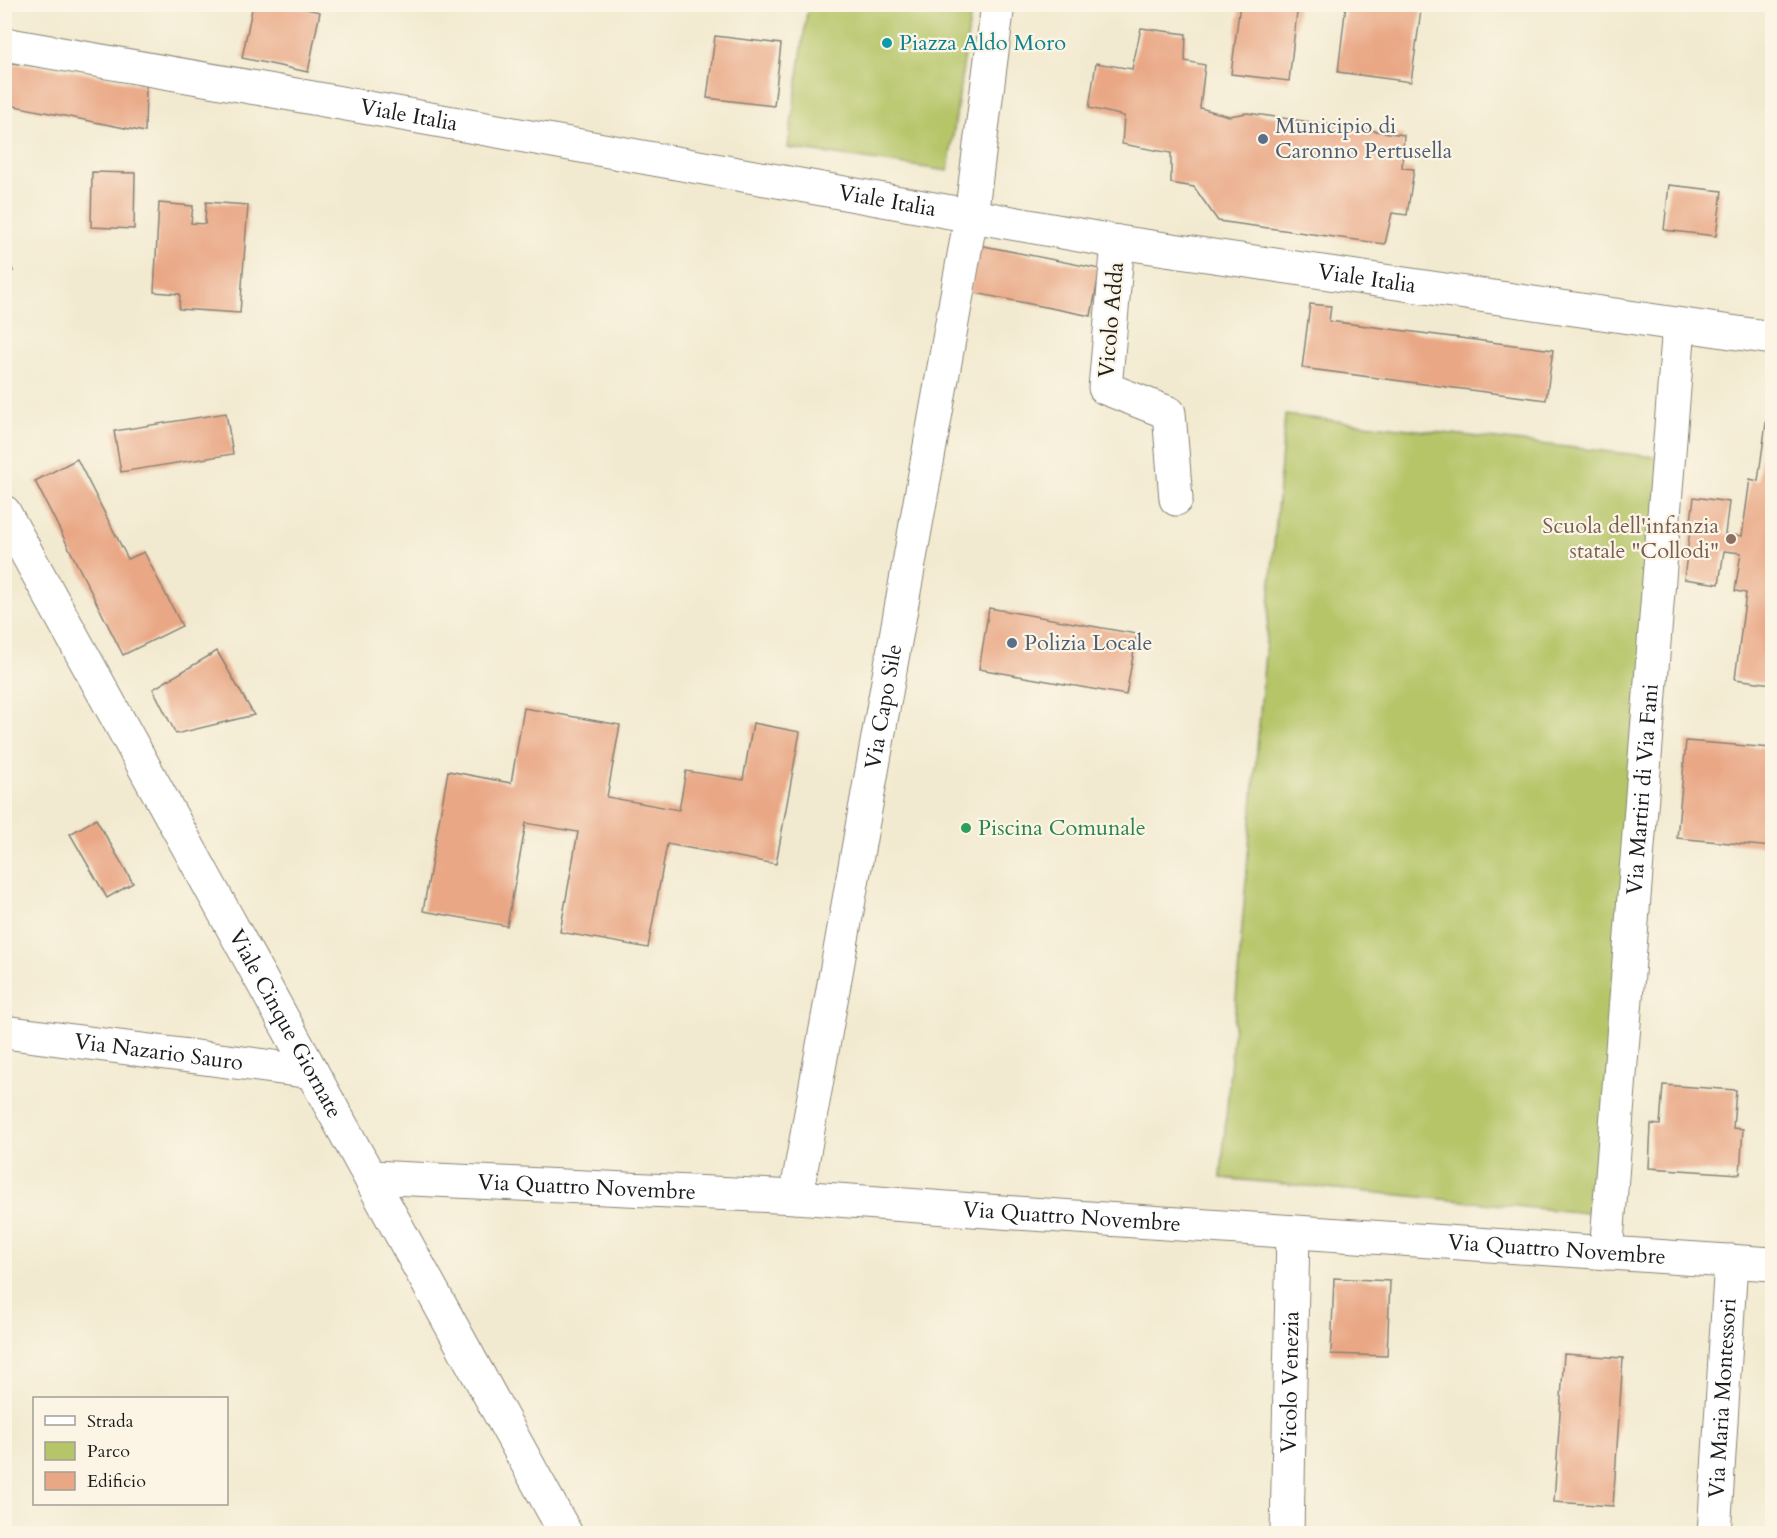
<svg xmlns="http://www.w3.org/2000/svg" width="1777" height="1538" font-family="Cardo,serif">
  <rect width="100%" height="100%" fill="#fcf5e5"/>
  <filter id="ink" filterUnits="userSpaceOnUse"><feTurbulence type="fractalNoise" baseFrequency=".0167" numOctaves="2"/><feDisplacementMap in="SourceGraphic" scale="12" xChannelSelector="R" yChannelSelector="G"/><feConvolveMatrix kernelMatrix="1 2 1 2 8 2 1 2 1" color-interpolation-filters="sRGB"/></filter>
  <filter id="wash" filterUnits="userSpaceOnUse"><feTurbulence type="fractalNoise" baseFrequency=".008" numOctaves="4" result="noise"/><feDisplacementMap in="SourceGraphic" scale="24" xChannelSelector="R" yChannelSelector="G"/><feGaussianBlur stdDeviation="1.35" result="paint"/><feColorMatrix in="noise" values="0 0 0 0 0 0 0 0 0 0 0 0 0 0 0 0 0 1.4 0 .05"/><feComposite in="paint" operator="in"/></filter>
  <g filter="url(#wash)">
    <rect width="100%" height="100%" fill="#f2ead0"/>
    <!-- green -->
    <g fill="#b5c568" stroke="#687042" stroke-width="1.5">
      <polygon points="808,5 972,5 948,171 788,148"/>
      <polygon points="1285,415 1664,458 1597,1214 1221,1178"/>
    </g>
    <g id="blocks">
      <!-- building -->
      <g fill="#e9a785">
        <polygon points="253,4 283,4 320,12 308,72 242,58"/>
        <polygon points="1240,4 1298,4 1289,81 1231,74"/>
        <polygon points="1346,4 1380,4 1421,10 1411,82 1338,72"/>
        <polygon points="1141,28 1186,34 1185,61 1205,65 1200,108 1229,116 1247,113 1404,135 1402,168 1414,169 1407,215 1392,213 1385,244 1218,221 1194,187 1171,183 1171,153 1122,144 1124,116 1089,108 1096,63 1132,69"/>
        <polygon points="715,36 781,44 774,106 707,98"/>
        <polygon points="4,62 79,72 146,86 145,132 4,104"/>
        <polygon points="4,127 6,127 10,185 4,186"/>
        <polygon points="92,172 135,173 134,229 91,227"/>
        <polygon points="1669,185 1722,191 1716,236 1664,230"/>
        <polygon points="206,202 248,205 240,313 179,309 180,294 154,292 159,203 193,206 191,223 205,224"/>
        <polygon points="979,245 1100,269 1091,316 970,292"/>
        <polygon points="5,247 13,271 4,272"/>
        <polygon points="1310,304 1331,306 1329,321 1553,350 1546,400 1302,368"/>
        <polygon points="1770,394 1772,394 1772,684 1735,679 1746,593 1735,591 1741,553 1724,551 1719,584 1684,579 1694,497 1729,502 1725,534 1742,536 1750,479 1758,481"/>
        <polygon points="226,413 233,454 121,472 114,431"/>
        <polygon points="77,459 128,559 144,552 182,626 123,655 35,481"/>
        <polygon points="989,608 1137,634 1126,695 979,669"/>
        <polygon points="217,651 254,715 176,734 153,689"/>
        <polygon points="524,708 620,725 607,797 679,810 686,771 743,780 753,723 800,732 776,864 667,844 648,948 560,932 578,832 526,823 507,926 423,911 448,771 511,783"/>
        <polygon points="1686,741 1772,748 1772,847 1677,838"/>
        <polygon points="96,819 133,883 107,898 70,834"/>
        <polygon points="1663,1085 1736,1090 1733,1128 1743,1129 1740,1174 1649,1168 1651,1124 1660,1125"/>
        <polygon points="1334,1278 1390,1281 1387,1356 1331,1354"/>
        <polygon points="1564,1354 1623,1358 1613,1506 1554,1502"/>
      </g>
    </g>
  </g>
  <g filter="url(#ink)">
    <use href="#blocks" fill-opacity="0" stroke="#878376" stroke-width="1.5"/>
    <g fill="none" stroke-linecap="round" stroke-linejoin="round">
      <defs>
        <g id="minor">
          <path id="s1" d="M 4,44 L 268,90 L 1118,242 L 1772,338"/>
          <polyline points="1118,242 1105,388 1169,413 1176,499"/>
          <path id="s2" d="M 4,512 L 566,1534"/>
          <path id="s3" d="M 4,1032 L 312,1072"/>
          <path id="s4" d="M 371,1177 L 796,1197 L 1001,1212 L 1772,1264"/>
          <path id="s5" d="M 796,1197 L 971,216 L 998,4"/>
          <path id="s6" d="M 1606,1253 L 1679,325"/>
          <path id="s7" d="M 1287,1534 L 1293,1232"/>
          <path id="s8" d="M 1714,1534 L 1731,1261"/>
        </g>
      </defs>
      <!-- minor casing -->
      <use href="#minor" stroke="#878376" stroke-width="35"/>
      <!-- minor -->
      <use href="#minor" stroke="#fff" stroke-width="33"/>
    </g>
  </g>
  <!-- markers -->
  <circle fill="#0f9aa8" stroke="#fcf5e5" stroke-width="2" cx="887" cy="43" r="6"/>
  <g fill="#5c6f8a" stroke="#fcf5e5" stroke-width="2">
    <circle cx="1263" cy="139" r="6"/>
    <circle cx="1012" cy="643" r="6"/>
  </g>
  <circle fill="#8d6e63" stroke="#fcf5e5" stroke-width="2" cx="1731" cy="539" r="6"/>
  <circle fill="#2e9e5b" stroke="#fcf5e5" stroke-width="2" cx="966" cy="828" r="6"/>
  <g text-anchor="middle" dominant-baseline="central" stroke-width="4.5" stroke-linejoin="round" paint-order="stroke">
    <!-- culture labels -->
    <g font-size="22" fill="#0d838f" stroke="#fcf5e5" text-anchor="start">
      <text x="899" y="43">Piazza Aldo Moro</text>
    </g>
    <!-- street labels -->
    <g font-size="22" fill="#1c1c1c" stroke="#fcf5e5">
      <text stroke="none"><textPath href="#s1" startOffset="411">Viale Italia</textPath></text>
      <text stroke="none"><textPath href="#s1" startOffset="897">Viale Italia</textPath></text>
      <text stroke="none"><textPath href="#s1" startOffset="1383">Viale Italia</textPath></text>
      <text transform="translate(1111 320) rotate(-85)">Vicolo Adda</text>
      <text stroke="none"><textPath href="#s5" startOffset="498">Via Capo Sile</textPath></text>
      <text stroke="none"><textPath href="#s6" startOffset="465">Via Martiri di Via Fani</textPath></text>
      <text stroke="none"><textPath href="#s2" startOffset="584">Viale Cinque Giornate</textPath></text>
      <text stroke="none"><textPath href="#s3" startOffset="156">Via Nazario Sauro</textPath></text>
      <text stroke="none"><textPath href="#s4" startOffset="216">Via Quattro Novembre</textPath></text>
      <text stroke="none"><textPath href="#s4" startOffset="702">Via Quattro Novembre</textPath></text>
      <text stroke="none"><textPath href="#s4" startOffset="1188">Via Quattro Novembre</textPath></text>
      <text stroke="none"><textPath href="#s7" startOffset="152">Vicolo Venezia</textPath></text>
      <text stroke="none"><textPath href="#s8" startOffset="136">Via Maria Montessori</textPath></text>
    </g>
    <!-- service labels -->
    <g font-size="22" fill="#4e5e75" stroke="#fcf5e5" text-anchor="start">
      <text x="1275" y="126">Municipio di<tspan x="1275" dy="25">Caronno Pertusella</tspan></text>
      <text x="1024" y="643">Polizia Locale</text>
    </g>
    <!-- education labels -->
    <g font-size="22" fill="#785e54" stroke="#fcf5e5" text-anchor="end">
      <text x="1719" y="526">Scuola dell'infanzia<tspan x="1719" dy="25">statale "Collodi"</tspan></text>
    </g>
    <!-- leisure labels -->
    <g font-size="22" fill="#27864d" stroke="#fcf5e5" text-anchor="start">
      <text x="978" y="828">Piscina Comunale</text>
    </g>
  </g>
  <!-- margin -->
  <rect width="1777" height="1538" fill="none" stroke="#fcf5e5" stroke-width="24"/>
  <!-- legend -->
  <rect x="33" y="1397" width="195" height="108" fill="#fcf5e5" stroke="#a29e95" stroke-width="1.5"/>
  <rect x="45" y="1416" width="30" height="9" fill="#ffffff" stroke="#a29e95" stroke-width="1.5"/>
  <text x="87" y="1427" font-size="18" fill="#1c1c1c">Strada</text>
  <rect x="45" y="1442" width="30" height="18" fill="#b5c568" stroke="#a29e95" stroke-width="1.5"/>
  <text x="87" y="1457" font-size="18" fill="#1c1c1c">Parco</text>
  <rect x="45" y="1472" width="30" height="18" fill="#e9a785" stroke="#a29e95" stroke-width="1.5"/>
  <text x="87" y="1487" font-size="18" fill="#1c1c1c">Edificio</text>
</svg>
